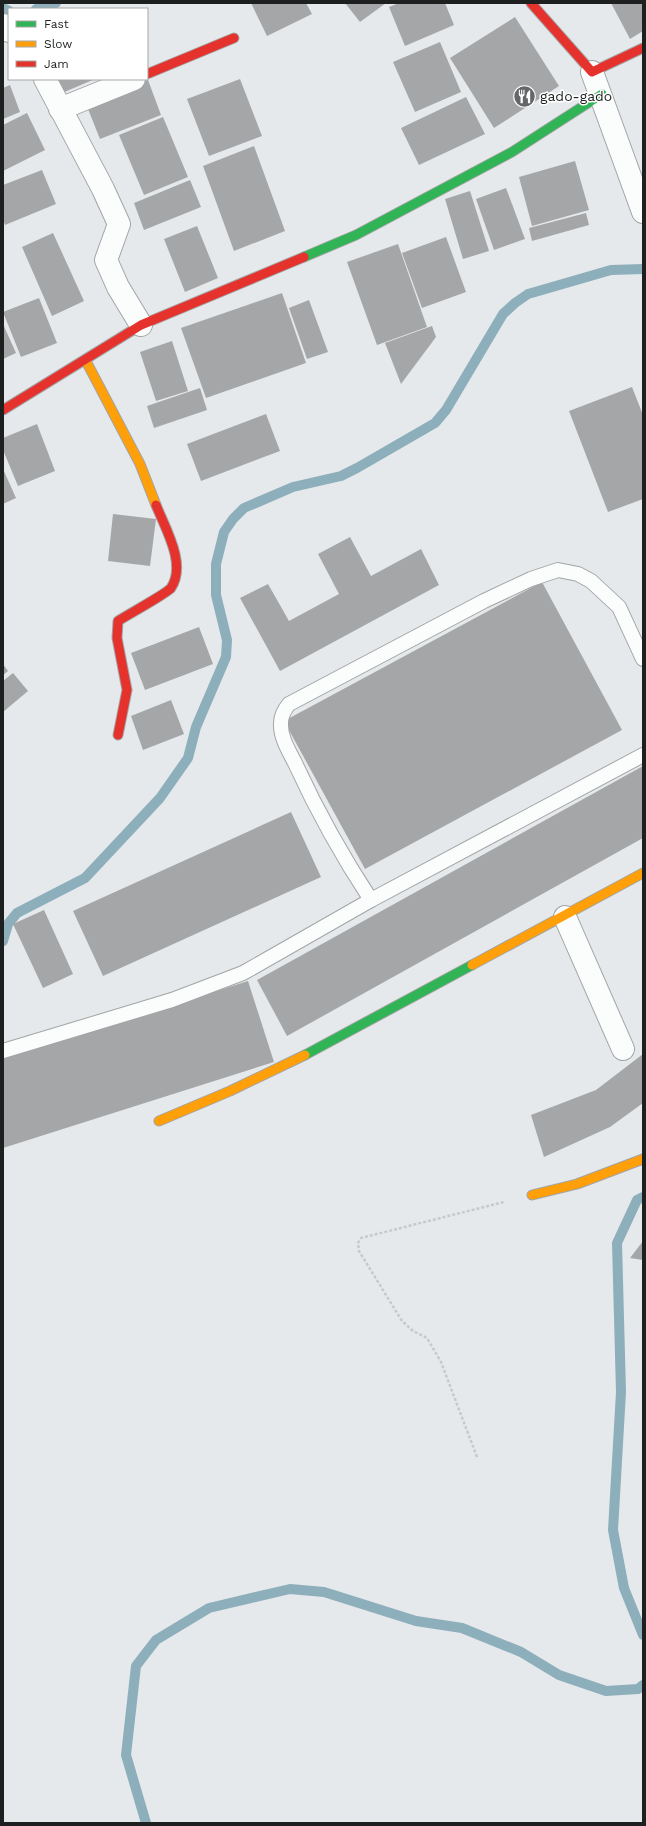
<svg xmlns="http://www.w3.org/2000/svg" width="646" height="1826" font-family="'Work Sans',sans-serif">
  <rect width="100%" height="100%" fill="#e6e9eb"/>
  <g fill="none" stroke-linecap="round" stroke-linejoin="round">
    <!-- stream -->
    <g stroke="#8daebb" stroke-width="10">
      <polyline points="3,8 9,11"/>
      <polyline points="36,9 56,3"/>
      <polyline points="3,941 8,924 17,913 85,878 160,798 188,758 196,727 226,657 227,640 216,595 216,564 224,532 233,519 244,508 293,487 341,476 357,468 435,423 446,410 503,314 515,303 528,294 611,270 643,269"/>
      <polyline points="643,1197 637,1200 617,1243 621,1392 613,1530 624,1588 643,1635"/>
      <polyline points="146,1823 126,1755 136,1666 156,1640 209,1608 290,1589 324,1592 416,1621 462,1628 521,1652 559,1675 606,1691 638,1689 643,1685"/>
    </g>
  </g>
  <!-- building -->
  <g fill="#a5a6a7">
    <polygon points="251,3 306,3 312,14 267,36"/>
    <polygon points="345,3 386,3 360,22"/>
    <polygon points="399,3 445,3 454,25 405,46 389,7"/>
    <polygon points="611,3 643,3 643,31 630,39"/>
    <polygon points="515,17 559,86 494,128 450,58"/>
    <polygon points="440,42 461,92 415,112 393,62"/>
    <polygon points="56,79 95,79 62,93"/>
    <polygon points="240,79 262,136 209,156 187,99"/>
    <polygon points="148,80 161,115 100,139 86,104"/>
    <polygon points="10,85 20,112 3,119 3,88"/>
    <polygon points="466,97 485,134 419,165 401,128"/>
    <polygon points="27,113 45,150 3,171 3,125"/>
    <polygon points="163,117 188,177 144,195 119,135"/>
    <polygon points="254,146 285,231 234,251 203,166"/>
    <polygon points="575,161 589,210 532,226 519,177"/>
    <polygon points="42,170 56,204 5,225 3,219 3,185"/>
    <polygon points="190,180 201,207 144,230 134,203"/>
    <polygon points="506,188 525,239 494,250 476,199"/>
    <polygon points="470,191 489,251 463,259 445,199"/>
    <polygon points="586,213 589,225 532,241 529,228"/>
    <polygon points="197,226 218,278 185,292 164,239"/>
    <polygon points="53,233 84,301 52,316 22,247"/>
    <polygon points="446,237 466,292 422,308 402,253"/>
    <polygon points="398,244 427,327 377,345 347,262"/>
    <polygon points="282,293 306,363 206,398 181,328"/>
    <polygon points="39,298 57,343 21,357 3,312"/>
    <polygon points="309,300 328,352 307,359 289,308"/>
    <polygon points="3,324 16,353 3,359"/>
    <polygon points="432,326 436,337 401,384 385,343"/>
    <polygon points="172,341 188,391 156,401 140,352"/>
    <polygon points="632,387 643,415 643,499 608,512 569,411"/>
    <polygon points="200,388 207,410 154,428 147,406"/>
    <polygon points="266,414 280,451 201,481 187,444"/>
    <polygon points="37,424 55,471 18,486 3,450 3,438"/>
    <polygon points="3,469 16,498 3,504"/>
    <polygon points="113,514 156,519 150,566 108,561"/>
    <polygon points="350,537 371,576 421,549 439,585 280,671 240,598 268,584 289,621 339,594 318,554"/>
    <polygon points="542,582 622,730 365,869 284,721"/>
    <polygon points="199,627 213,664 145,690 131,653"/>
    <polygon points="3,664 8,671 3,675"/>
    <polygon points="13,673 28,691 3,712 3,681"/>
    <polygon points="171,700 184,734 143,750 131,716"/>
    <polygon points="643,766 643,838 287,1036 257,980"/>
    <polygon points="291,812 321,877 103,976 73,911"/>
    <polygon points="44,910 73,974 43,988 13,924"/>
    <polygon points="248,981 274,1062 3,1148 3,1059"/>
    <polygon points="643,1054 643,1103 610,1127 544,1157 531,1115 596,1090"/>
    <polygon points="643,1241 643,1260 630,1258"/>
  </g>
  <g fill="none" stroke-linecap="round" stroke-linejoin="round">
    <defs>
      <g id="lane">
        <path d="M 371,900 C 342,856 317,811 295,763 C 289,751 280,737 281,723 C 281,715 284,710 289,704 L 484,601 L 531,579 L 558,570 L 578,574 L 591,581 L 619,607 L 643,659"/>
        <polyline points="3,1051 172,1000 243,973 371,900 643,755"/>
      </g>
      <g id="street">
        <polyline points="3,25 9,31"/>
        <polyline points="592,72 643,212"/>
        <polyline points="45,79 103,189 119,224 106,260 118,287 141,325"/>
        <polyline points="60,109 134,79"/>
        <polyline points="565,917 623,1049"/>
      </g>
      <g id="fast">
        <polyline points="304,257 356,235 512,152 602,94"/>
        <polyline points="305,1055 472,965"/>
      </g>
      <g id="slow">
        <polyline points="86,361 140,464 156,505"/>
        <polyline points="472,965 643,873"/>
        <polyline points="159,1121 230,1091 305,1055"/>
        <polyline points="532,1195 577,1184 643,1159"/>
      </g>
      <g id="jam">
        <polyline points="531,3 592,72 643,48"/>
        <polyline points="147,74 234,38"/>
        <polyline points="3,410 141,325 304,257"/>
        <path d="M 118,735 L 127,690 L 117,638 L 118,621 C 127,615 166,594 171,588 C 187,564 165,528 156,505"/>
      </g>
    </defs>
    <!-- lane casing -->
    <use href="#lane" stroke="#a2a4a5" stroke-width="16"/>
    <!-- street casing -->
    <use href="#street" stroke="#a2a4a5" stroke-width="24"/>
    <!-- fast casing -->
    <use href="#fast" stroke="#a2a4a5" stroke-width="11"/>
    <!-- slow casing -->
    <use href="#slow" stroke="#a2a4a5" stroke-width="11"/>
    <!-- jam casing -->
    <use href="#jam" stroke="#a2a4a5" stroke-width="11"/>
    <!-- path -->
    <polyline stroke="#c9c9c9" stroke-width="2.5" stroke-dasharray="3 2" stroke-linecap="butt" points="477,1457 441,1362 427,1338 413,1331 402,1321 359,1251 358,1243 361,1238 504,1202"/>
    <!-- lane -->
    <use href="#lane" stroke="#fbfcfc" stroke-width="14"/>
    <!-- street -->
    <use href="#street" stroke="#fbfcfc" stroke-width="22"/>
    <!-- fast -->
    <use href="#fast" stroke="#30b455" stroke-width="9"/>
    <!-- slow -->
    <use href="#slow" stroke="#ff9f0a" stroke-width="9"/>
    <!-- jam -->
    <use href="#jam" stroke="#e5322d" stroke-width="9"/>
  </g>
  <!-- icons -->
  <defs>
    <symbol id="restaurant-disc" viewBox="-11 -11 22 22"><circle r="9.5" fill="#646667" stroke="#fff"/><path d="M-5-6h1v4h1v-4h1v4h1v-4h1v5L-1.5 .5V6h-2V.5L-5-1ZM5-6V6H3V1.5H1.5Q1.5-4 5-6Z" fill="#fff"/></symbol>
  </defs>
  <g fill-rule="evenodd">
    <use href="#restaurant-disc" x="512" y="84" width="25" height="25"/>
  </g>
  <g text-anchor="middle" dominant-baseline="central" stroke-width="3" stroke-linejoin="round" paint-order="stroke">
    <!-- poi labels -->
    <g font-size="14" fill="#1e2020" stroke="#fff" text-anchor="start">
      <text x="540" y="96">gado-gado</text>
    </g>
  </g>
  <!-- border -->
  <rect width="646" height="1826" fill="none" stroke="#1e2020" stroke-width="8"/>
  <!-- legend -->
  <rect x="8" y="8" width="140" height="72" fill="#ffffff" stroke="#a5a6a6"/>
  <rect x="16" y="21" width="20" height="6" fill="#30b455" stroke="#a5a6a6"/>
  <text x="44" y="28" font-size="12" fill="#1e2020">Fast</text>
  <rect x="16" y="41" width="20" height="6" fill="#ff9f0a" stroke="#a5a6a6"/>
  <text x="44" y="48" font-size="12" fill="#1e2020">Slow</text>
  <rect x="16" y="61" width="20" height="6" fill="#e5322d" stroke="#a5a6a6"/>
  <text x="44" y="68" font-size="12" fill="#1e2020">Jam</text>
</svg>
